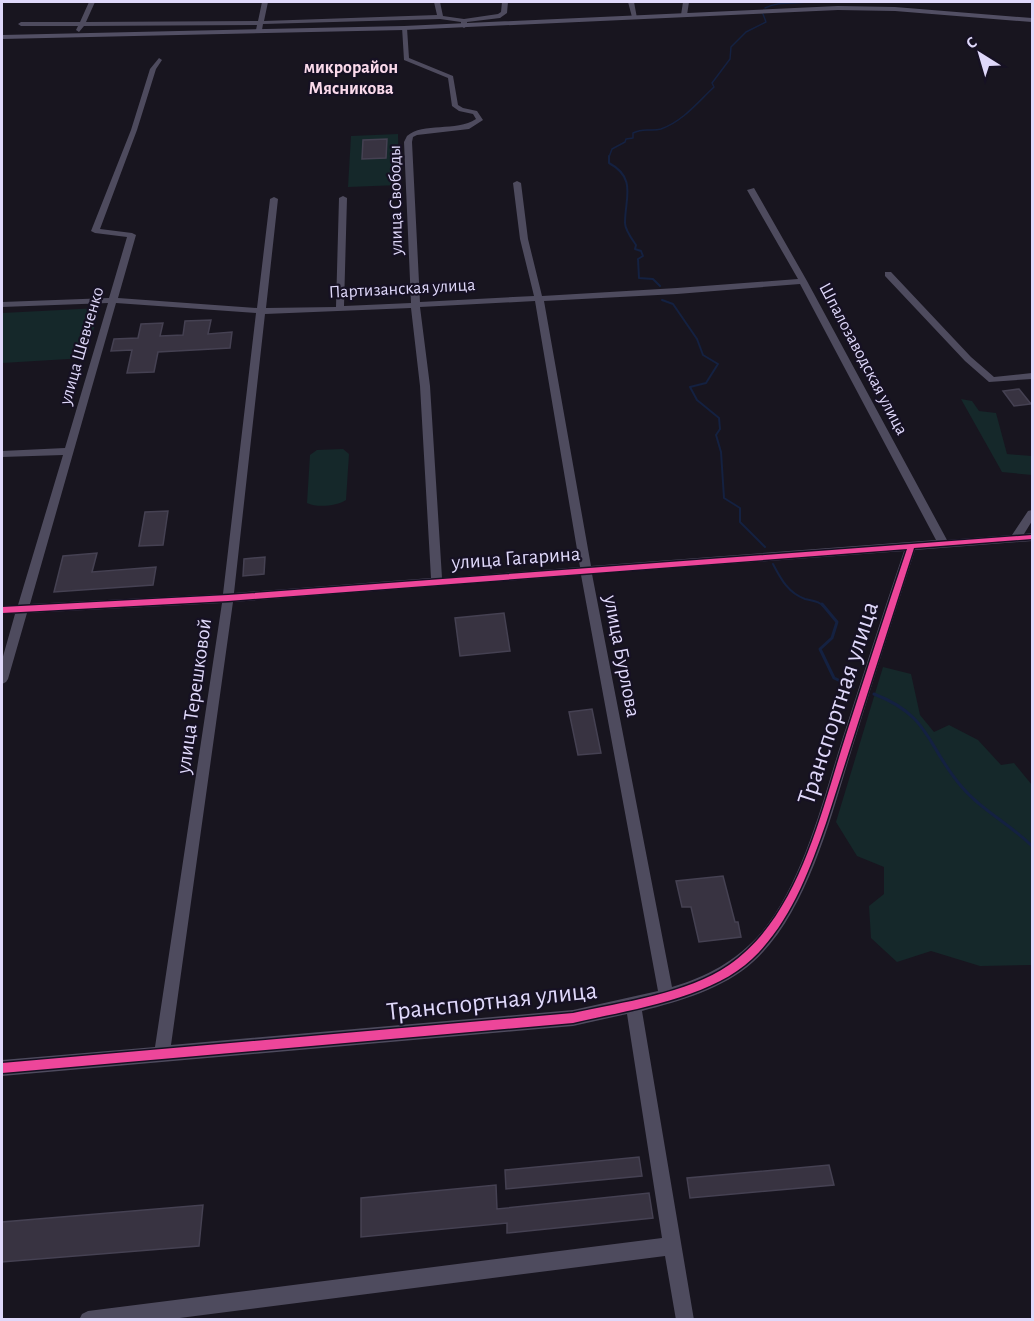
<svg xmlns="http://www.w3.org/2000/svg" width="1034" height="1321" font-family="'Alegreya Sans',sans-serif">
  <rect width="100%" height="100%" fill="#18151f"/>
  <!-- green -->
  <g fill="#15282a">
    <polygon points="398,134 399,185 348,187 351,136"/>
    <polygon points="100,308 85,358 2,363 2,313"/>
    <polygon points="961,399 972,401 979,411 996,413 1007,454 1032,456 1032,475 1002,472"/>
    <path d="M 343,449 L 349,454 L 346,500 C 337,506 317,508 307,503 L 310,455 L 317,450 Z"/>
    <polygon points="883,667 911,674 920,715 934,732 949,725 978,740 1001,765 1014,763 1032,785 1032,965 980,966 931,951 897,962 871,938 869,906 884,894 884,867 857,856 836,822"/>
  </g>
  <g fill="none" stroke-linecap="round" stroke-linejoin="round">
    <!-- stream-far2 -->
    <g stroke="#142141" stroke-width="1.5">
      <path d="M 765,8 C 779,1 792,4 808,2"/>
      <path d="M 609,157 L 612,149 L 625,142 L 626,139 L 633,138 L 633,133 C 645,127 650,132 661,129 C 683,121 697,103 714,87 L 712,83 L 730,59 L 731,47 L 746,32 L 766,22 L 763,14"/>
    </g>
    <!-- stream-far1 -->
    <g stroke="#142141" stroke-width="2">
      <path d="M 609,156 L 609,163 C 637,178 625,198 625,223 C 625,230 632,239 636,245 L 635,249 L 641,251 L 643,256 L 638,259 L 639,278 L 653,279 L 660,286"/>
      <polyline points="662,300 673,304 697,339 703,355 718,364 706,383 690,387 697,400 719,418 720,429 716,435 721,452 724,498 740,508 740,522 765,547"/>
      <path d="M 773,564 C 781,579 788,593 805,599 C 812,601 818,600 823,606"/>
    </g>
    <!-- stream -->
    <g stroke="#142141" stroke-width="3">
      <polyline points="822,604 837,622 832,638 820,649 834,678 853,687"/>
      <path d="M 874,694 C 931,716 926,745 961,786 C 981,810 1010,824 1032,846"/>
    </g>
  </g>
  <!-- building -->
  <g fill="#383341" stroke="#454152" stroke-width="1.5">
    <polygon points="387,139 386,158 362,159 363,140"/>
    <polygon points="211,320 208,334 232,332 230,348 158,352 154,372 127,373 132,350 111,351 114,339 138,338 141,324 163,323 160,336 183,335 185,321"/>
    <polygon points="1019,389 1031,404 1014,406 1003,391"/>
    <polygon points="168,511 163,545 139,546 145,512"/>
    <polygon points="97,553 92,572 156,567 153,585 54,592 63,556"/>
    <polygon points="265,557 264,574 243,576 244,559"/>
    <polygon points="504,613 510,651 460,656 455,618"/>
    <polygon points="592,709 601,753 578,755 569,712"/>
    <polygon points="723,876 735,922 738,922 741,937 699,942 691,907 682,907 676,881"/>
    <polygon points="639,1157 642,1176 506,1189 505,1170"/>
    <polygon points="829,1165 834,1185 690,1198 687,1178"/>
    <polygon points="496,1185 497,1209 649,1193 653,1218 507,1233 507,1223 361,1237 361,1198"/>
    <polygon points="203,1205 199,1246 2,1262 2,1222"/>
  </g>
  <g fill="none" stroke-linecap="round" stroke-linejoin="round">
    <!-- street -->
    <g fill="#4e4b5e" fill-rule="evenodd">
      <polygon points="89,2 95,2 86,22 258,21 262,2 268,2 264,21 437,15 434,2 440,2 443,16 464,19 498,14 501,12 502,2 508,2 507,13 500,18 467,22 467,26 464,28 461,26 461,22 440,19 263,24 262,30 259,32 256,30 257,25 84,26 79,32 76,30 78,26 21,26 18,24 21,22 80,22"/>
      <polygon points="628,2 634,2 637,18 632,17"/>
      <polygon points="683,2 689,2 687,15 684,17 681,15"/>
      <path d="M 402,27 L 407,28 L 409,58 L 453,76 L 458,105 L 463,108 L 477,111 L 483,120 L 469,129 L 417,135 L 413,137 L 412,142 L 420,302 L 534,296 L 520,239 L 513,183 L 517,181 L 521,183 L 528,239 L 542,296 L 677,288 L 798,279 L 747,190 L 754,188 L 807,281 L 947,540 L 1012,535 L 1028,511 L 1032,510 L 1032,521 L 1024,534 L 1032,533 L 1032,541 L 915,550 C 895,612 875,674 856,736 C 833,807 810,911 753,962 C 723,989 680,1001 642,1011 L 694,1320 L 676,1320 L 665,1256 L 164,1320 L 79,1320 L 82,1314 L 88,1311 L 662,1238 L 627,1014 L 573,1026 L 2,1076 L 2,1060 L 155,1047 L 222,603 L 27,613 L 8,679 L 6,682 L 2,684 L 2,660 L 15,614 L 2,614 L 2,606 L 18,605 L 63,455 L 2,457 L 2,451 L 65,448 L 108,303 L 2,307 L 2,302 L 109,298 L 127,237 L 95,233 L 91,231 L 131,130 L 150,69 L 159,58 L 162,60 L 156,69 L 137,130 L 100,229 L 132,233 L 136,235 L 118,298 L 257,308 L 270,199 L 274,197 L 278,199 L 266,308 L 336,307 L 339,198 L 343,196 L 347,198 L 344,306 L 411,303 L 404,142 L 407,136 C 423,122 456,132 476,119 L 473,114 L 459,111 L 452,106 L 448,78 L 404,60 ZM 800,284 L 936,540 L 591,566 L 544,301 L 677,294 ZM 535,301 L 580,567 L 442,578 L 430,386 L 420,307 ZM 116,303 L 256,313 L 223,594 L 30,604 ZM 411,308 L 420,386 L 431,578 L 234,593 L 265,314 ZM 904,551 C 883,613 863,675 843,737 C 823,799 803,884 760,934 C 736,961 706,977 672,987 L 592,574 ZM 581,575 L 658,991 L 573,1010 L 171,1045 L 233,602 Z"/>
      <polygon points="885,272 891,272 971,357 994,377 1032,373 1032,379 989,382 965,361 885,276"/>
    </g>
    <!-- secondary -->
    <polygon fill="#524f64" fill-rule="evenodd" points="838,6 895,7 1032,18 1032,22 895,11 838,10 404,30 2,39 2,35 404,26"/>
    <defs>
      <path id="cycleway" d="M 1032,535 L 1032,539 L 914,548 L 826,823 C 809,872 790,923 752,959 C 710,999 628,1010 573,1023 L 2,1073 L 2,1063 L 573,1013 C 622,1002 687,994 729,965 C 799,917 821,812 846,735 C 866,673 886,611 907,549 L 228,601 L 2,613 L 2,607 L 228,595 Z"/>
    </defs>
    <!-- cycleway casing -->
    <use href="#cycleway" stroke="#161123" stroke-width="3"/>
    <!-- cycleway -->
    <use href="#cycleway" fill="#ed469a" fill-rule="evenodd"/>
  </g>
  <g text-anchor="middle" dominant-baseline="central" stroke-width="4.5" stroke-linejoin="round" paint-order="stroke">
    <!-- far-neighbourhood labels -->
    <g font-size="18" font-weight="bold" fill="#fadaeb" stroke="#161123">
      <text x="351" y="68">микрорайон<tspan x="351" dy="21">Мясникова</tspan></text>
    </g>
    <!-- far-street labels -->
    <g font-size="18" fill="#dfd8fa" stroke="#161123">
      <text transform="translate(396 200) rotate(-91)">улица Свободы</text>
      <text transform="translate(402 289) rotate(-3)">Партизанская улица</text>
      <text transform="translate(82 346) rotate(-74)">улица Шевченко</text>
      <text transform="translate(863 359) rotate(62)">Шпалозаводская улица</text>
    </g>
    <!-- street labels -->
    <g font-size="21" fill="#dfd8fa" stroke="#161123">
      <text transform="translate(516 558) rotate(-4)">улица Гагарина</text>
      <text transform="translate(622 656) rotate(79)">улица Бурлова</text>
      <text transform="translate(194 696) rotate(-82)">улица Терешковой</text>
    </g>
    <!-- near-street labels -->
    <g font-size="26" fill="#dfd8fa" stroke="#161123">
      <text transform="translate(838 703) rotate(-72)">Транспортная улица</text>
      <text transform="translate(492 1001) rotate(-6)">Транспортная улица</text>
    </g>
  </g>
  <!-- border -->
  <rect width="1034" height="1321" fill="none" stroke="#dfd8fa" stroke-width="6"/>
  <!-- north arrow -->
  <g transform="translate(980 54) rotate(323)" stroke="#161123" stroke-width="4.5" paint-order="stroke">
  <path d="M0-4.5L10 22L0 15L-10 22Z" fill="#dfd8fa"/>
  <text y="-9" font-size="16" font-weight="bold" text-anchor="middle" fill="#dfd8fa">С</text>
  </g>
</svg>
